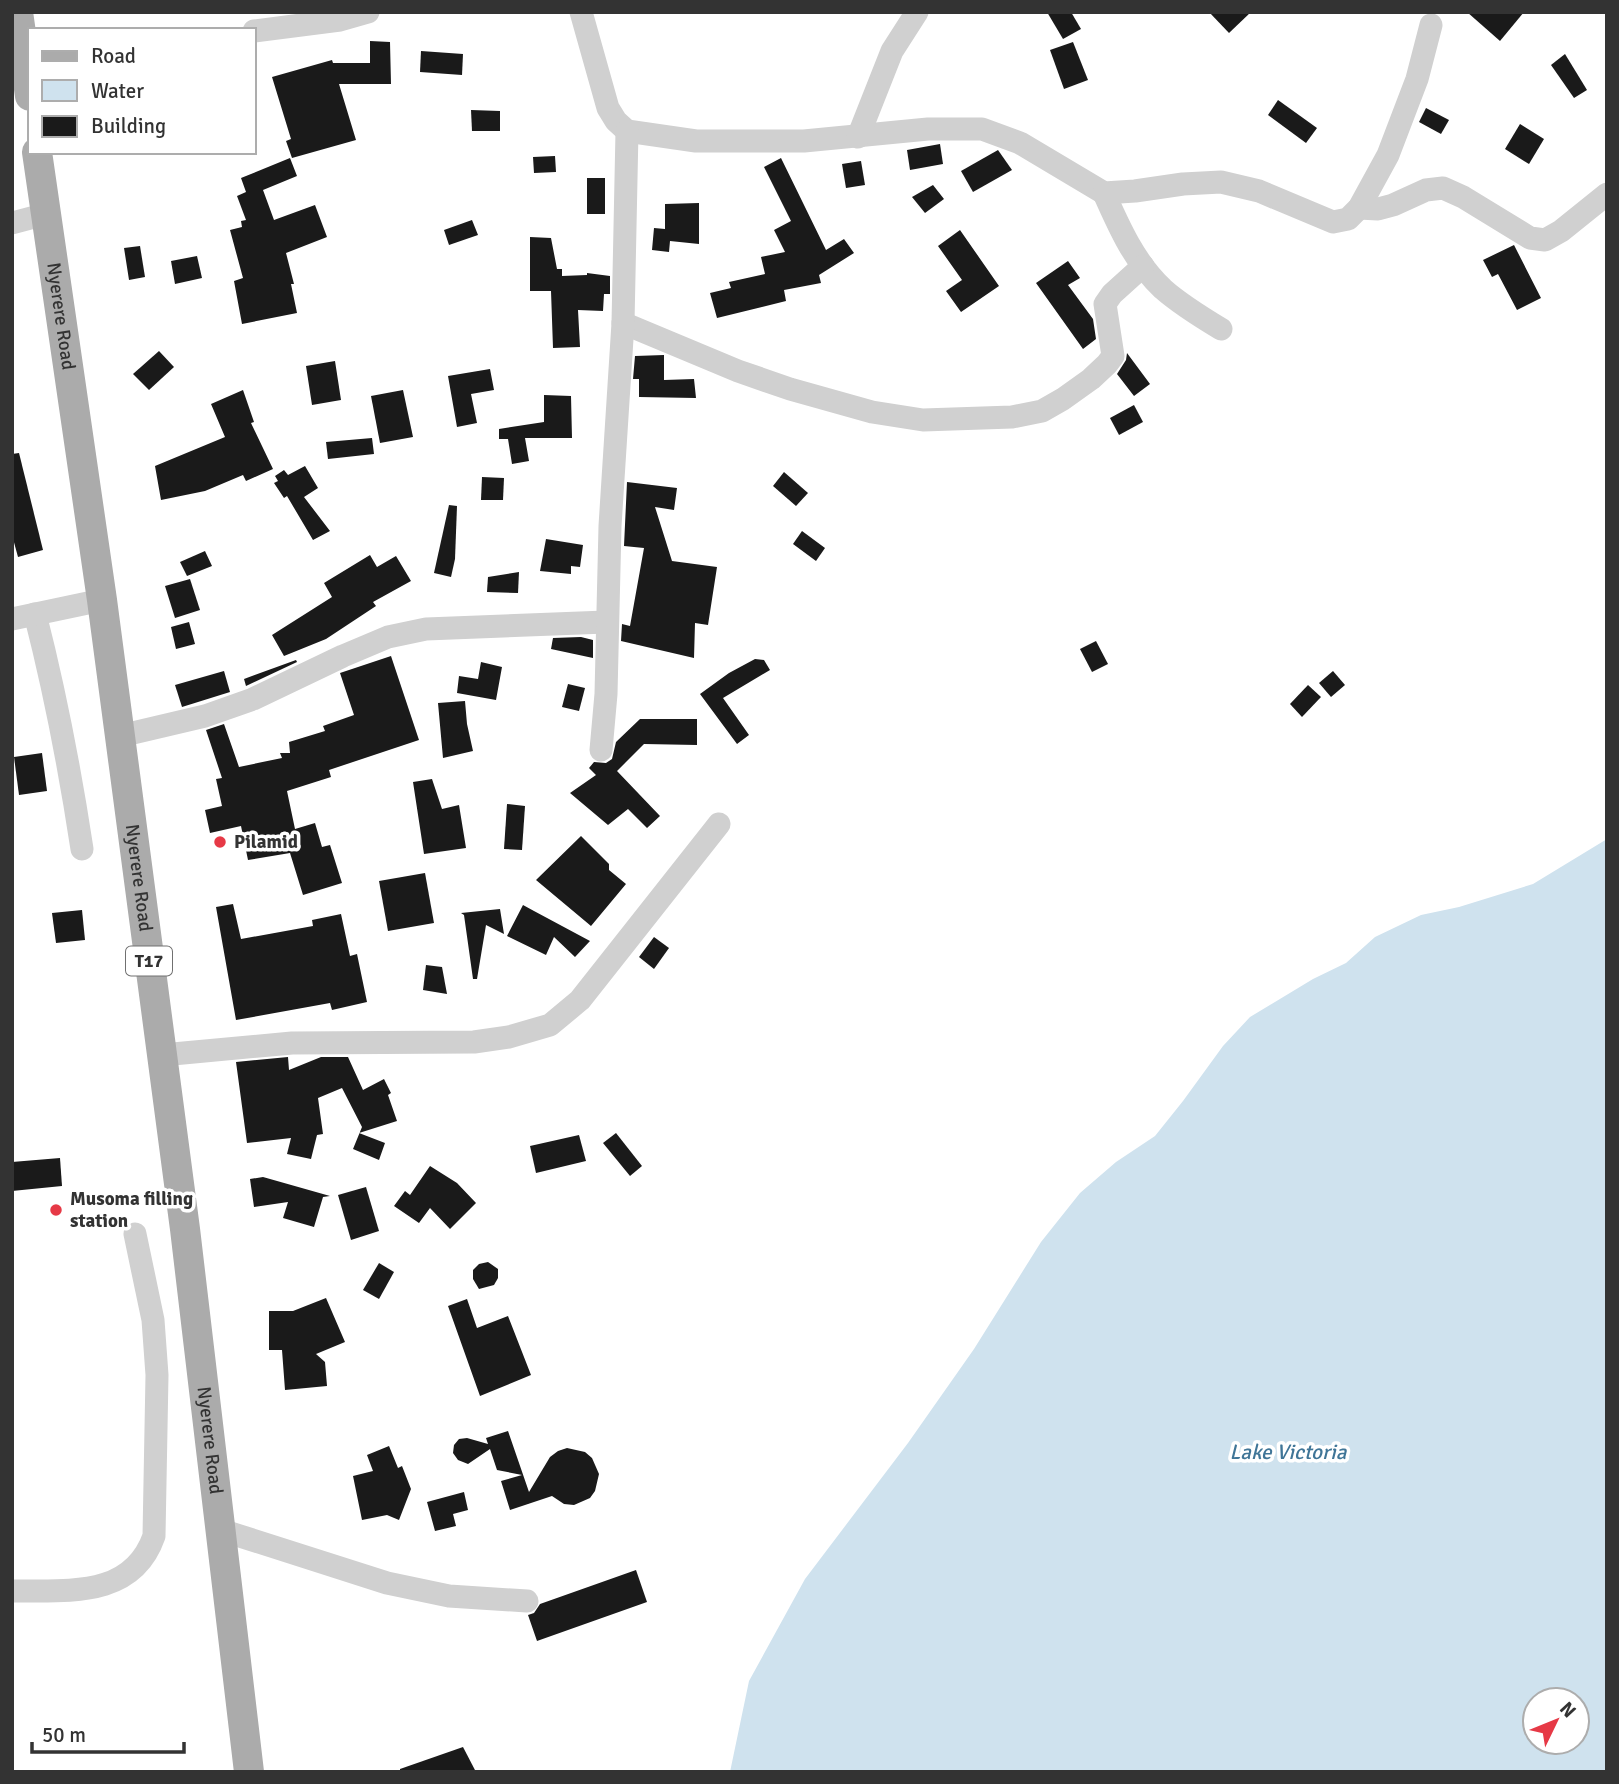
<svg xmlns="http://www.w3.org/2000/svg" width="1619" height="1784" font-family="Signika,sans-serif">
  <rect width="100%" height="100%" fill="#fff"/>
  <!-- water -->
  <path fill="#cfe2ee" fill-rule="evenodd" d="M 1607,839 L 1607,1772 L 730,1772 L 749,1681 L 805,1579 L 908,1443 L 974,1349 L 1041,1242 L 1080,1193 L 1116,1162 L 1155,1136 L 1183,1101 L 1223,1046 L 1250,1017 L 1313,979 L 1346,963 L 1375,937 L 1421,915 L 1459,907 L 1533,884 ZM 1535,1700 L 1577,1700 L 1577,1742 L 1535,1742 Z"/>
  <!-- building -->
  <g fill="#1a1a1a">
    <polygon points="1047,12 1071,12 1081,29 1063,39"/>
    <polygon points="1209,12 1251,12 1229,33"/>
    <polygon points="1467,12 1524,12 1500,41"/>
    <polygon points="370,41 390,42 391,84 339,84 356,140 292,158 286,141 291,139 272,77 332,60 333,63 370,63"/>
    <polygon points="1073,42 1088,80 1064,89 1050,50"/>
    <polygon points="421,51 463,54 462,75 420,72"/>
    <polygon points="1565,54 1587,90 1574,98 1551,65"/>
    <polygon points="1278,100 1317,128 1306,143 1268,115"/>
    <polygon points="1426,108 1449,120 1441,134 1419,122"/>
    <polygon points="471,110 500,111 500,131 472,131"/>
    <polygon points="1520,124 1544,139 1529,164 1505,149"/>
    <polygon points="940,144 943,164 910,170 907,150"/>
    <polygon points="998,150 1012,170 973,192 961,171"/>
    <polygon points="555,156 556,172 534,173 533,157"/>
    <polygon points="290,158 297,176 263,190 274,220 315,205 327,237 286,253 294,284 291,284 297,313 242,324 234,281 243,278 230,230 242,227 241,221 246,220 237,196 246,192 241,178"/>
    <polygon points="781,158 826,250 844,239 854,253 819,275 821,283 784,290 786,301 717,318 710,293 731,288 729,282 765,274 761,257 785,252 774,230 791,221 764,167"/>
    <polygon points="861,161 865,185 846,188 842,164"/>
    <rect x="587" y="178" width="18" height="36"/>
    <polygon points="933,185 944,199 925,213 912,197"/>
    <polygon points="699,203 699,244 670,241 669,252 652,250 654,228 665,229 665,204"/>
    <polygon points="472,220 478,235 449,245 444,230"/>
    <polygon points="960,230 999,286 961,312 946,291 962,280 938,246"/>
    <polygon points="530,237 551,238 557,269 562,269 562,276 587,275 587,273 610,276 610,294 604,294 603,311 578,310 580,347 553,348 551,291 530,291"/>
    <polygon points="1514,245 1541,298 1517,310 1498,274 1492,277 1483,260"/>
    <polygon points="140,246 145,277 129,280 124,248"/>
    <polygon points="197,256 202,278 175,284 171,261"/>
    <polygon points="1068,261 1080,278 1068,285 1093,319 1096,339 1083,349 1036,283"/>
    <polygon points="159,351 174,367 149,390 133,374"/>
    <polygon points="1127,353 1150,384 1134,396 1117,374 1126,360"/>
    <polygon points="664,355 664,380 694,379 696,398 639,397 639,379 633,379 635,356"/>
    <polygon points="335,361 341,400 312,405 306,366"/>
    <polygon points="490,369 494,390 471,394 477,423 457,427 448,376"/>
    <polygon points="243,390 254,422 251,423 273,469 246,481 243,475 205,491 161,500 155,466 225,437 211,404"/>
    <polygon points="403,390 413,437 380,443 371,396"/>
    <polygon points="544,395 571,396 572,438 525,438 529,461 512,464 508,439 499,439 499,429 544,422"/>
    <polygon points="1134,405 1143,422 1119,435 1110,418"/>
    <polygon points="372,438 374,454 328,459 326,442"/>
    <polygon points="19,453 43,550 18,557 12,535 12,454"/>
    <polygon points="305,466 318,488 304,497 330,531 313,540 287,496 284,498 274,483 278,481 275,476 284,470 288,475"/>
    <polygon points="784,472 808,493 796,506 773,486"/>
    <polygon points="482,477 504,478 503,500 481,500"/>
    <polygon points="627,482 677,488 674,510 655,507 672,561 717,567 708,625 695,623 694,658 621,641 622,624 630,626 644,548 624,546"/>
    <polygon points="449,505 457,506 455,559 451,577 434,573"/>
    <polygon points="802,531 825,548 816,561 793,544"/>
    <polygon points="546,539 583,545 580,567 571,566 571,574 540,571"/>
    <polygon points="205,551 212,566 187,576 180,562"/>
    <polygon points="370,555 377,567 396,556 411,581 373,602 376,606 326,639 284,656 272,635 332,597 324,583"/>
    <polygon points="519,572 518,593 487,592 488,577"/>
    <polygon points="190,579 200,610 175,618 165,586"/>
    <polygon points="189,622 195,644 176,649 171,627"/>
    <polygon points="581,637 593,640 593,658 551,649 553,638"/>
    <polygon points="1096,641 1108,664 1092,672 1080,649"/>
    <polygon points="391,656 419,740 329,770 331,777 287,791 295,829 315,823 322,847 330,845 342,883 303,895 290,853 248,860 241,826 210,833 205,810 222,806 216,779 222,778 206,730 224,724 239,767 282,758 280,753 290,753 289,742 325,731 323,726 354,715 340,673"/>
    <polygon points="755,659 764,660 770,670 723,698 749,735 737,744 700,694 729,673"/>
    <polygon points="296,660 297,662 246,686 244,679"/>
    <polygon points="481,662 502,667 496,700 457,693 459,676 478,679"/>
    <polygon points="224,671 230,692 182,707 175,685"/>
    <polygon points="1333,671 1345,685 1331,697 1319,683"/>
    <polygon points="568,684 585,688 579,711 562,707"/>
    <polygon points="1308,685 1321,697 1302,717 1290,704"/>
    <polygon points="465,701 467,724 473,751 443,758 438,703"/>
    <polygon points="640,719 697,719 697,745 644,744 617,771 660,816 647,828 628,809 608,825 570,793 596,775 589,768 594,762 606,763 612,759 616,742"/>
    <polygon points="42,753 47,791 19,795 14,757"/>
    <polygon points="432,779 442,809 459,805 466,848 424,854 413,782"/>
    <polygon points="507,804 525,806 522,850 504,849"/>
    <polygon points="581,836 609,864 609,870 626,884 591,926 536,880"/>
    <polygon points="425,873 434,923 388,931 379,881"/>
    <polygon points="233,904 241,939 313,926 312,920 341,914 350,956 357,954 367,1002 332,1010 330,1003 236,1020 216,907"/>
    <polygon points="523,905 534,911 590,941 575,957 554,937 546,955 507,936"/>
    <polygon points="500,909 504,934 486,925 477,979 473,979 464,915 461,913"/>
    <polygon points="82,910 85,940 56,943 52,913"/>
    <polygon points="654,937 669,948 654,969 639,957"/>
    <polygon points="426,965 442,967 447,994 423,990"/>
    <polygon points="288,1057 289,1070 321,1057 348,1057 363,1090 384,1079 391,1093 388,1095 397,1121 359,1133 385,1143 379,1160 353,1149 362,1127 342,1088 318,1098 323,1134 317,1135 311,1159 287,1154 291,1138 247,1143 236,1062"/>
    <polygon points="616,1133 642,1166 630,1176 603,1143"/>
    <polygon points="579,1135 586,1161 536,1173 530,1146"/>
    <polygon points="60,1158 62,1186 12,1191 12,1162"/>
    <polygon points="430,1166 457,1183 476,1203 450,1229 430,1208 419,1223 394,1206 405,1191 410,1195"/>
    <polygon points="263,1177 330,1196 323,1197 314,1227 283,1218 288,1202 254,1207 250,1179"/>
    <polygon points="366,1187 379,1231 351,1240 338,1195"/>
    <polygon points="488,1262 498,1269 498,1278 494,1285 479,1289 473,1279 473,1270 479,1264"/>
    <polygon points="379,1263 394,1272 379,1299 363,1290"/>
    <polygon points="326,1298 345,1342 316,1354 325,1362 327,1386 285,1390 282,1350 269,1350 269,1311 293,1311"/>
    <polygon points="467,1299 477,1328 508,1316 531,1375 480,1396 448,1306"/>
    <polygon points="508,1431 529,1492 550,1457 558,1451 567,1448 585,1452 592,1458 599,1474 595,1491 590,1498 574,1505 564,1504 552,1496 510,1510 501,1481 522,1475 497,1470 490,1449 468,1464 458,1460 453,1453 454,1445 459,1439 467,1438 488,1444 486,1438"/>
    <polygon points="389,1446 398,1468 402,1466 411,1489 399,1520 387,1515 362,1520 353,1476 373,1471 367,1455"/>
    <polygon points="464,1492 468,1510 453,1514 456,1526 435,1531 427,1502"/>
    <polygon points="636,1570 647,1602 537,1641 528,1615 534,1613 540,1604"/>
    <polygon points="463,1747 476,1772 400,1772 400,1769"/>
  </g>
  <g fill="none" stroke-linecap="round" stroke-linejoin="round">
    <!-- minor -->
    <g stroke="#d0d0d0" stroke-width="23">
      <polyline points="581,12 608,108 616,121 627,131 696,141 804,141 928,129 982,129 1020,143 1104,193 1135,191 1183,184 1221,182 1259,191 1333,222 1348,219 1359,208 1388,155 1417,79 1431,25"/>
      <polyline points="254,31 340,20 368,12"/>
      <polyline points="858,137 892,51 917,12"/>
      <path d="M 1104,193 C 1119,227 1135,263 1163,289 C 1180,304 1201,317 1221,329"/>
      <polyline points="1359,208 1378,209 1393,205 1426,190 1443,188 1463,197 1530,238 1545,240 1561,231 1607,194"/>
      <polyline points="12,223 46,214"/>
      <polyline points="623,323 738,371 790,389 872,412 923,420 1012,417 1042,411 1063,399 1091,379 1107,364 1113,356 1105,304 1112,294 1143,266"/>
      <path d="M 35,614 C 55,692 70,770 82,849"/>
      <polyline points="12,619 102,600"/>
      <polyline points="120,736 205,716 253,699 343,656 388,637 426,629 606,622"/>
      <polyline points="601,750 606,694 610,526 623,323 627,131"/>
      <polyline points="162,1055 292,1043 474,1042 509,1037 550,1025 580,1000 719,824"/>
      <polyline points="221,1530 387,1583 449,1596 527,1601"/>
      <path d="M 12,1591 C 67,1590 132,1599 154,1536 L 157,1375 L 153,1320 L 135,1234"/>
    </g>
    <!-- major -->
    <g stroke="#ababab" stroke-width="30">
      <polyline points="18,12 30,96"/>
      <path id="s1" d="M 37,152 L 102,600 L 185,1229 L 249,1772"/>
    </g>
  </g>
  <!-- markers -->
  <g fill="#e63946" stroke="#fff" stroke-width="2.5">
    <circle cx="220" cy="842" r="7"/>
    <circle cx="56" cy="1210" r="7"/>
  </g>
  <g text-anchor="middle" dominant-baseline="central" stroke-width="7" stroke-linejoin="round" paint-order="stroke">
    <!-- shield labels -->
    <rect fill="#fff" stroke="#707070" stroke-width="2" x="126" y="946.5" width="46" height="29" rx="5"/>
    <g font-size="18" font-weight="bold" fill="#333">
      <text x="149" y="961">T17</text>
    </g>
    <!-- street labels -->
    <g font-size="19" fill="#333" stroke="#fff">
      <text stroke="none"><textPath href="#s1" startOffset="166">Nyerere Road</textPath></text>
      <text stroke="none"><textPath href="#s1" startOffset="733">Nyerere Road</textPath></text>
      <text stroke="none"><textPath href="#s1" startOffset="1300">Nyerere Road</textPath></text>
    </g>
    <!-- poi labels -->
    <g font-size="19" font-weight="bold" fill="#333" stroke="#fff" text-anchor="start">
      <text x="234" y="842">Pilamid</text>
      <text x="70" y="1199">Musoma filling<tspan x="70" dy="22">station</tspan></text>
    </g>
    <!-- water labels -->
    <g font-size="21" font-style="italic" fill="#3f7597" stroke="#fff">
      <text x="1288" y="1452">Lake Victoria</text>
    </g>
  </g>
  <!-- border -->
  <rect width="1619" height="1784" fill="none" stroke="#333333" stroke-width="28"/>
  <!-- legend -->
  <rect x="28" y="28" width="228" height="126" fill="#ffffff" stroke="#adadad" stroke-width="2"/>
  <rect x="42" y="51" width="35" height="10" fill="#ababab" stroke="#adadad" stroke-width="2"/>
  <text x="91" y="63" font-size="21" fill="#333333">Road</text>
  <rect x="42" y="80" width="35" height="21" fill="#cfe2ee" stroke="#adadad" stroke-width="2"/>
  <text x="91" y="98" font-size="21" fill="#333333">Water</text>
  <rect x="42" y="116" width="35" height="21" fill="#1a1a1a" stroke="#adadad" stroke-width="2"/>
  <text x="91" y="133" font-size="21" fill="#333333">Building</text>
  <!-- north arrow -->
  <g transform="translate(1556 1721) rotate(47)"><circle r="33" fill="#ffffff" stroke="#adadad" stroke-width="2"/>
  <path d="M0-5L12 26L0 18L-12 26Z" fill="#e63946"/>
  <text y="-10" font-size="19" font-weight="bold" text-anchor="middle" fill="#333333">N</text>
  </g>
  <!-- scale -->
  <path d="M32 1742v10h152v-10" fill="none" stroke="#333333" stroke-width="3.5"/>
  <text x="42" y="1742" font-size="21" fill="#333333" stroke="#ffffff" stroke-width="5" paint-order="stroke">50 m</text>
</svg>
